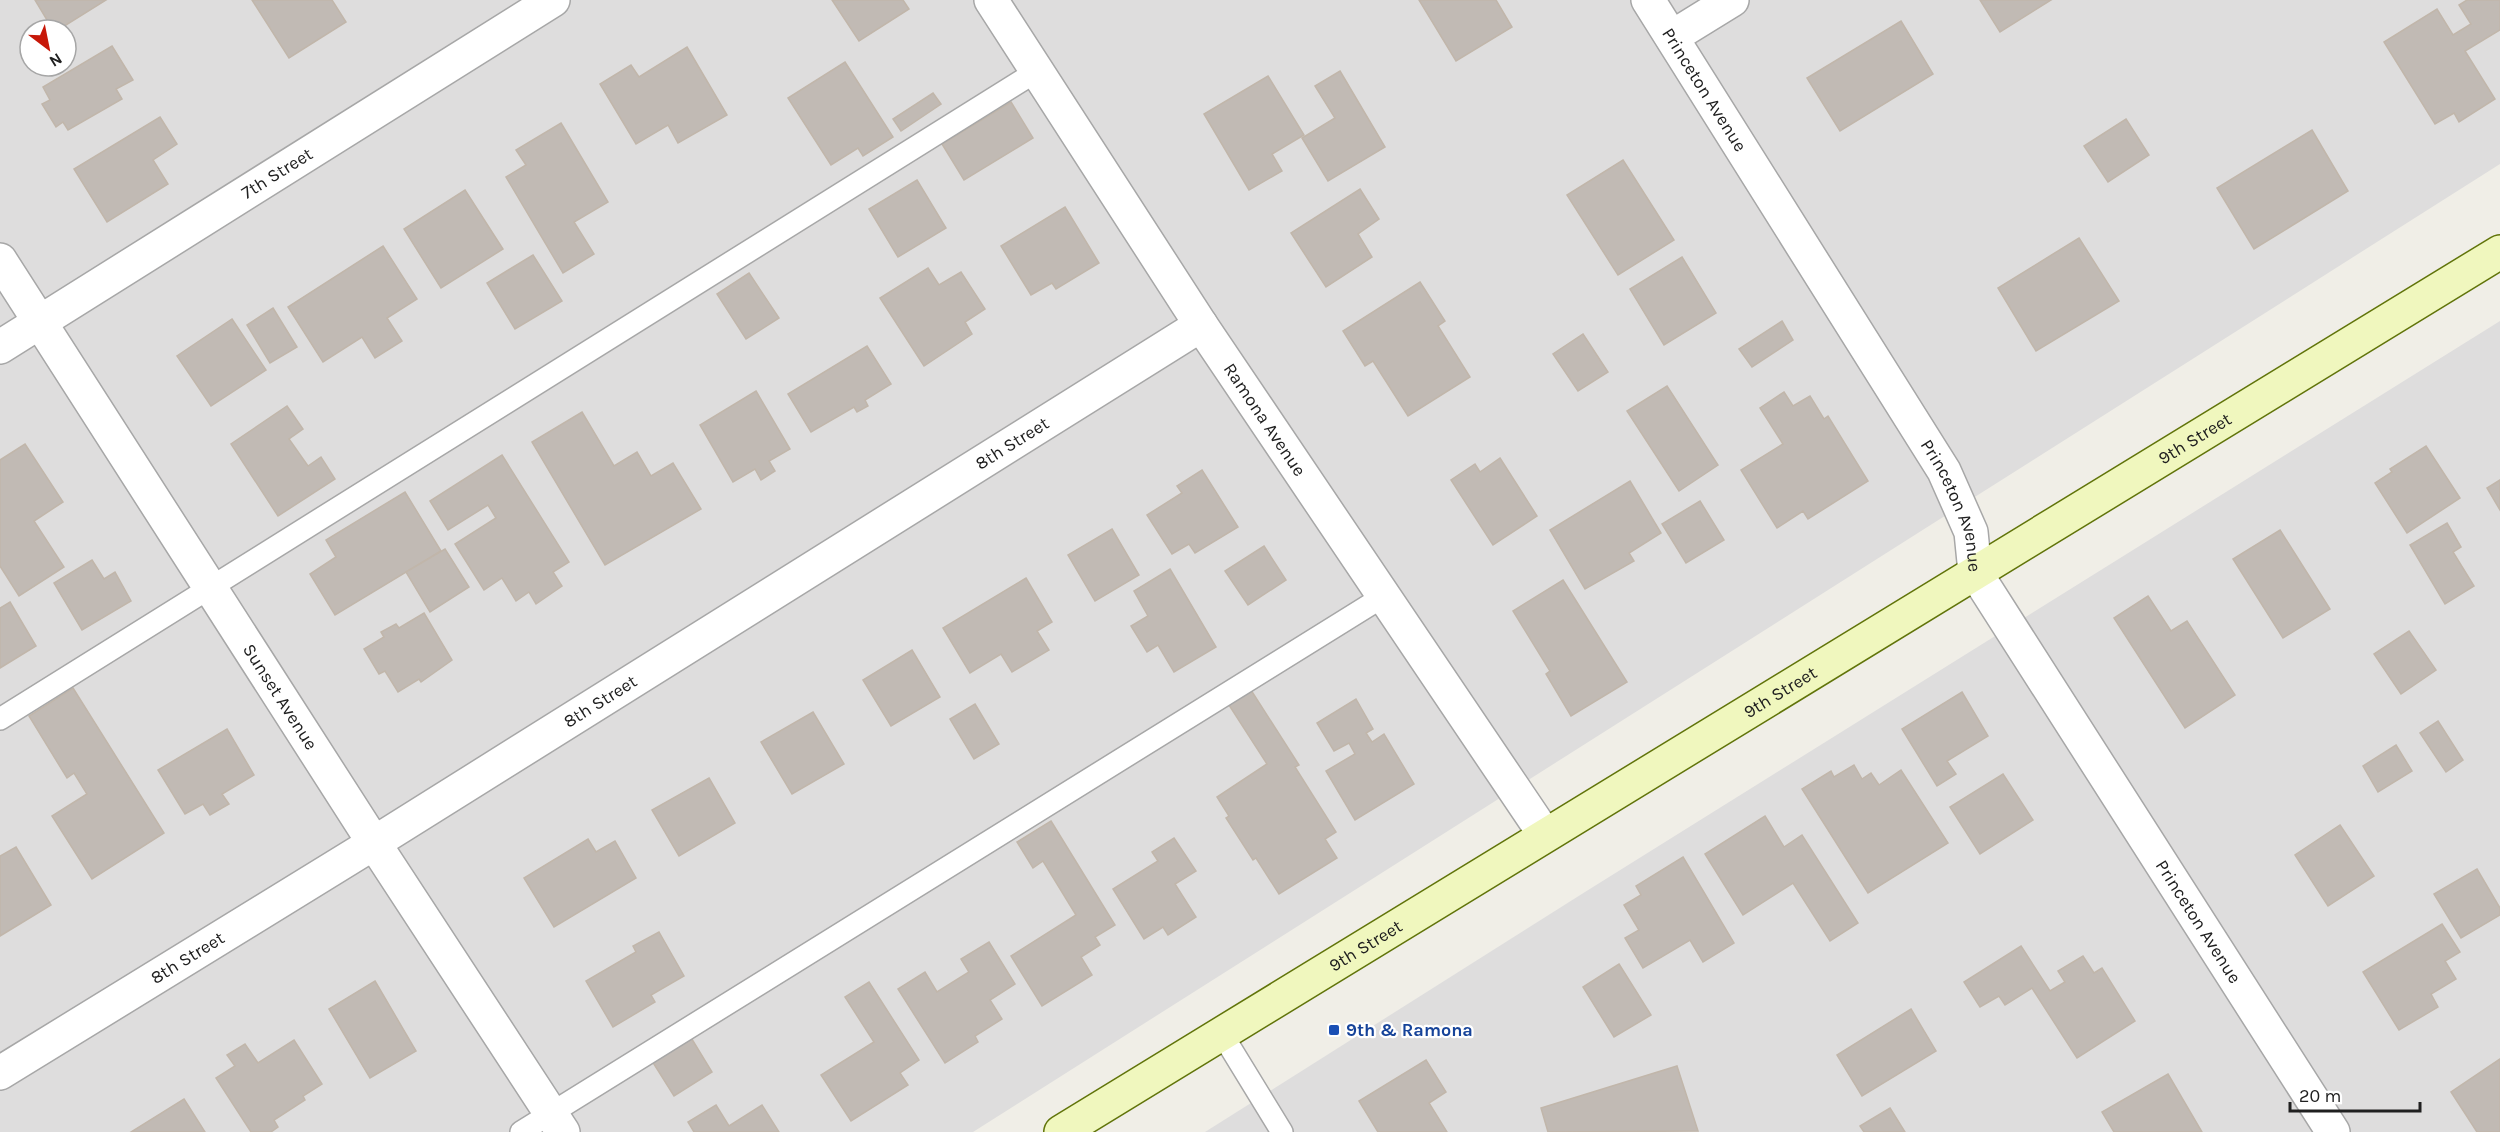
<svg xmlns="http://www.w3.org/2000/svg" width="2500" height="1132" font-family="Karla,sans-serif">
  <rect width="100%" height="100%" fill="#f0eee7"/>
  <!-- residential -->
  <g fill="#dedddd" fill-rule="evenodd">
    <path d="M 0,0 L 2500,0 L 2500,164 L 973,1132 L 0,1132 ZM 30,30 L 66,30 L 66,66 L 30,66 Z"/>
    <polygon points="2500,321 2500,1132 1205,1132 1585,892"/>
  </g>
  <!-- building -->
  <g fill="#c1bab4" stroke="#c1b6aa" stroke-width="1.5">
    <polygon points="35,0 106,0 58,30 53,30"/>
    <polygon points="252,0 332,0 346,22 289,58"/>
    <polygon points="832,0 903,0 909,9 859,41"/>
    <polygon points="1419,0 1496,0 1512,27 1456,61"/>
    <polygon points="1980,0 2051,0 2000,32"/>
    <polygon points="2467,0 2500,0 2500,30 2465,51 2495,99 2459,122 2454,113 2435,124 2384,42 2437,9 2453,35 2471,24 2459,5"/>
    <polygon points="1901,21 1933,74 1840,131 1807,78"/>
    <polygon points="112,46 133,80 116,89 122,99 68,130 63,122 56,127 42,104 50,100 43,87"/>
    <polygon points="687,47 727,115 678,143 668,125 636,144 600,84 631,65 639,77"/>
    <polygon points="845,62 893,137 863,156 858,148 831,165 788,98"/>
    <polygon points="1340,71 1385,147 1328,181 1302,138 1335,118 1315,86"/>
    <polygon points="1268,76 1304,135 1272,154 1282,171 1249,190 1204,114"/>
    <polygon points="933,93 941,104 901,131 893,119"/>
    <polygon points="1011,102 1033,138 964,180 942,144"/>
    <polygon points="160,117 177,144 153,160 168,184 107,222 74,169"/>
    <polygon points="2126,119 2149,155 2108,182 2084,146"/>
    <polygon points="561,123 608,202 574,222 594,254 563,273 506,177 526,165 516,150"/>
    <polygon points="2312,130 2348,191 2254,249 2217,188"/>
    <polygon points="1623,160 1674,240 1618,275 1567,195"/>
    <polygon points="917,180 946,228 898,257 869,209"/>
    <polygon points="1360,189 1379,219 1358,234 1372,257 1326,287 1291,233"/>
    <polygon points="465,190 503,249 441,288 404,229"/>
    <polygon points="1065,207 1099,263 1056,289 1052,283 1031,295 1001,246"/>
    <polygon points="2079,238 2119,301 2036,351 1998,288"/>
    <polygon points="383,246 417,299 387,318 402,341 375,358 362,337 323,362 288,307"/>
    <polygon points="533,255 562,301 515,329 487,283"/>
    <polygon points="1682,257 1716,313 1664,345 1630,289"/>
    <polygon points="928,268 939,285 961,272 985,309 965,322 972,334 924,366 880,298"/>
    <polygon points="749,273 779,318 746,339 717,294"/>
    <polygon points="1420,282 1445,321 1438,326 1470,377 1408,416 1373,361 1365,366 1343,331"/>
    <polygon points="273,308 297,347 270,363 247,325"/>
    <polygon points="232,319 266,370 211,406 177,356"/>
    <polygon points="1782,321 1793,340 1752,367 1739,349"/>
    <polygon points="1583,334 1608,372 1578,391 1553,354"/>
    <polygon points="867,346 891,384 865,400 868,406 857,412 854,407 811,432 788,394"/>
    <polygon points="1667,386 1718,465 1679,491 1627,411"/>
    <polygon points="756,391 790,449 769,461 775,471 761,480 755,469 733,482 700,425"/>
    <polygon points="1784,392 1793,406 1810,396 1824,419 1828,416 1868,481 1808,519 1803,511 1777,528 1741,470 1783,444 1760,408"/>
    <polygon points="287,406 303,429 289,439 308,466 321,457 335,479 278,516 231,444"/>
    <polygon points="582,412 614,466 637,452 651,476 673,463 701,509 605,565 532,442"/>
    <polygon points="25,444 63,502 34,521 64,567 19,596 0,566 0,460"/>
    <polygon points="2426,446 2460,498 2407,533 2375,483 2392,472 2390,469"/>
    <polygon points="502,455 569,562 553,572 562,586 536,604 529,592 516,601 502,578 484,590 455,544 496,518 488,505 448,530 430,501"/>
    <polygon points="1500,458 1537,516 1493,545 1451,480 1475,464 1480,472"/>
    <polygon points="1202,470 1238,527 1195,553 1189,544 1172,554 1147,515 1182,493 1177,486"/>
    <polygon points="2500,480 2500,510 2487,488"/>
    <polygon points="1630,481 1661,533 1629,553 1634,561 1585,589 1550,530"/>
    <polygon points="405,492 441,551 335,615 310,574 336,557 326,540"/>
    <polygon points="1700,501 1724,540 1686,563 1662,524"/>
    <polygon points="2447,523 2461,547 2453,552 2474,586 2445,604 2410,545"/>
    <polygon points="1112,529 1139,575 1095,601 1068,555"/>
    <polygon points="2280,530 2330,609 2283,638 2233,559"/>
    <polygon points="1264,546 1286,580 1248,605 1225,571"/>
    <polygon points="445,549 469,587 430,612 406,572"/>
    <polygon points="92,560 104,579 115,572 131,601 82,630 54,583"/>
    <polygon points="1170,569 1216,647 1174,672 1158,645 1147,652 1131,626 1148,616 1134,591"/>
    <polygon points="1026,578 1052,622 1037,631 1049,650 1012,672 1001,654 970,673 943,628"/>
    <polygon points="1563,580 1627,682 1571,716 1546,674 1550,671 1513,611"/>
    <polygon points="2148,596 2171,631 2187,621 2235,695 2185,728 2114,618"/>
    <polygon points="10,602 36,646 0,668 0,608"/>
    <polygon points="424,613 452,660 421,682 419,679 398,692 385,671 379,674 364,649 384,637 381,632 396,624 399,628"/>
    <polygon points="2409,631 2436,670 2401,694 2374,654"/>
    <polygon points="912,650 940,697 891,726 863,680"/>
    <polygon points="1249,687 1299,765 1295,767 1336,832 1325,839 1337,858 1279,894 1256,858 1253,860 1226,818 1229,816 1217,797 1267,764 1227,702"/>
    <polygon points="73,688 164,833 92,879 52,816 87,794 74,773 67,778 29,716"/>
    <polygon points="1962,692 1988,736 1947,761 1956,774 1937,786 1902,729"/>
    <polygon points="1356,699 1373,729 1366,733 1372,742 1384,734 1414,784 1355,820 1326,771 1355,754 1349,743 1334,751 1317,723"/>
    <polygon points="975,704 999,744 974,759 950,719"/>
    <polygon points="813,712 844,764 792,794 761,742"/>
    <polygon points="2438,721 2463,760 2446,772 2420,733"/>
    <polygon points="227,729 254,775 222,794 229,804 210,815 203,804 185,814 158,770"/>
    <polygon points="2396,745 2412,771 2378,792 2363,766"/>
    <polygon points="1854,765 1862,779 1871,773 1879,785 1901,770 1948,843 1868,893 1802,789 1831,771 1834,777"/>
    <polygon points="2003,774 2033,820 1980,854 1950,807"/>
    <polygon points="709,778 735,823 679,856 652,810"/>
    <polygon points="1765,816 1784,847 1802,835 1858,923 1830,941 1793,883 1743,915 1705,854"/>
    <polygon points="1051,821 1115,925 1095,937 1100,945 1081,957 1092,975 1042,1006 1011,956 1076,915 1043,861 1033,868 1017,842"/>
    <polygon points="2340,825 2374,876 2328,906 2295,855"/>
    <polygon points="1174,838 1196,871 1175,884 1196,917 1168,935 1163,927 1144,939 1113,889 1158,861 1152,852"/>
    <polygon points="588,839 596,852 615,841 636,878 554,927 524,878"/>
    <polygon points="16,847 51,905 0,936 0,856"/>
    <polygon points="1683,857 1734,943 1703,962 1690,940 1643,968 1625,938 1639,930 1624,905 1641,895 1636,886"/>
    <polygon points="2477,869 2500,908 2500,915 2461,938 2434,894"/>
    <polygon points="2442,924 2460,952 2445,961 2456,979 2431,994 2438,1007 2399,1030 2363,972"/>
    <polygon points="659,932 684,976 651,995 655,1002 613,1027 586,981 636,952 633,946"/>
    <polygon points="989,942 1015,984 990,1000 1002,1019 975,1036 978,1042 945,1063 898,989 925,972 937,992 969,972 961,959"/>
    <polygon points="2021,946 2050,991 2065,982 2058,971 2083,956 2094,973 2102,968 2135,1021 2077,1058 2032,988 2005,1005 1999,996 1980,1007 1964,982"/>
    <polygon points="1619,964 1651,1015 1614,1037 1583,987"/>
    <polygon points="375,981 416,1051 370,1078 329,1009"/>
    <polygon points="869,982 919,1060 900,1073 908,1085 851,1121 821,1075 874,1042 845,997"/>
    <polygon points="1911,1009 1936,1051 1862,1096 1837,1055"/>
    <polygon points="690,1036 712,1072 674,1096 652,1061"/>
    <polygon points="294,1040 322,1084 303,1096 305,1100 274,1120 278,1127 271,1132 251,1132 216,1078 235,1066 227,1055 245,1044 258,1063"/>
    <polygon points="2500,1059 2500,1132 2477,1132 2451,1092"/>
    <polygon points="1426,1060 1446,1092 1429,1103 1447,1132 1378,1132 1359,1101"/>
    <polygon points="1677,1066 1698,1131 1548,1132 1541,1108"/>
    <polygon points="2168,1074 2202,1132 2114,1132 2102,1112"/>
    <polygon points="184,1099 205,1132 131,1132"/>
    <polygon points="716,1105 729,1126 762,1105 779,1132 694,1132 688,1122"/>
    <polygon points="1890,1108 1905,1132 1864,1132 1860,1126"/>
  </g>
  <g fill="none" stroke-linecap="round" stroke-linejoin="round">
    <defs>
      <g id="lane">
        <polyline points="0,719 1037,71"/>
        <polyline points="1222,1034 1282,1132"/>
        <polyline points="521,1132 1384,596"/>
      </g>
      <g id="street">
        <path id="s1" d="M 991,0 L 1201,325 L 1545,835"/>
        <path id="s2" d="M 1648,0 L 1944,471 L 1971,532 L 1975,572 L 2333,1132"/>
        <polyline points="1672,37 1732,0"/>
        <path id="s3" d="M 0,260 L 374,843 L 563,1132"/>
        <path id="s4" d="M 0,347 L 553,0"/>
        <path id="s5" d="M 0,1073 L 374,843 L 1201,325"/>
      </g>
      <g id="secondary">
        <path id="s6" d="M 1061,1132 L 2500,252"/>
      </g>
    </defs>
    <!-- lane casing -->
    <use href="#lane" stroke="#a7a7a7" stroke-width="24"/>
    <!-- street casing -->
    <use href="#street" stroke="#a7a7a7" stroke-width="36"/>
    <!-- secondary casing -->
    <use href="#secondary" stroke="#61740a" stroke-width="36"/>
    <!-- lane -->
    <use href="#lane" stroke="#fff" stroke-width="21"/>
    <!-- street -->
    <use href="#street" stroke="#fff" stroke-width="33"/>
    <!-- secondary -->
    <use href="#secondary" stroke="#f0f7be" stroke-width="33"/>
  </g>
  <!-- markers -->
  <rect fill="#1a4fb4" stroke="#fff" stroke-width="2" x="1328" y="1024" width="12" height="12" rx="3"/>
  <g text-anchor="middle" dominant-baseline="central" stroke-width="4.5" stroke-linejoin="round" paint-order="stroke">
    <!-- street labels -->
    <g font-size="18" fill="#202020" stroke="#fff">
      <text stroke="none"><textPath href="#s2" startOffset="106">Princeton Avenue</textPath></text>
      <text stroke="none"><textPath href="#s4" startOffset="327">7th Street</textPath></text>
      <text stroke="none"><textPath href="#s1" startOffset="501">Ramona Avenue</textPath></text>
      <text stroke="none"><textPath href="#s6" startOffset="1329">9th Street</textPath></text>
      <text stroke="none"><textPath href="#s5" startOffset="1192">8th Street</textPath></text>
      <text stroke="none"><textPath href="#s2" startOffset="592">Princeton Avenue</textPath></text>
      <text stroke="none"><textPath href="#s6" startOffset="843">9th Street</textPath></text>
      <text stroke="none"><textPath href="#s3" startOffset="519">Sunset Avenue</textPath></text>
      <text stroke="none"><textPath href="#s5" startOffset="706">8th Street</textPath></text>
      <text stroke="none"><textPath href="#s2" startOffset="1078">Princeton Avenue</textPath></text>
      <text stroke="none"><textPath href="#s6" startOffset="357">9th Street</textPath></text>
      <text stroke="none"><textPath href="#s5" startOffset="220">8th Street</textPath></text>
    </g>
    <!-- transit labels -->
    <g font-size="18" font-weight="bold" fill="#164399" stroke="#fff" text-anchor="start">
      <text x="1346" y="1030">9th &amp; Ramona</text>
    </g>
  </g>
  <!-- north arrow -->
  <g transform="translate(48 48) rotate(148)"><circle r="28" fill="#ffffff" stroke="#a6a6a6" stroke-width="1.5"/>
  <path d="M0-4.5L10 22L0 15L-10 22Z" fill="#c71809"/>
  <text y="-9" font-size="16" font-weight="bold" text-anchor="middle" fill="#202020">N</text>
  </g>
  <!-- scale -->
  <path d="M2290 1102v9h130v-9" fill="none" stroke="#202020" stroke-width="3"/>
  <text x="2299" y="1102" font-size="18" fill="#202020" stroke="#ffffff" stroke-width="4.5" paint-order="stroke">20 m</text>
</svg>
